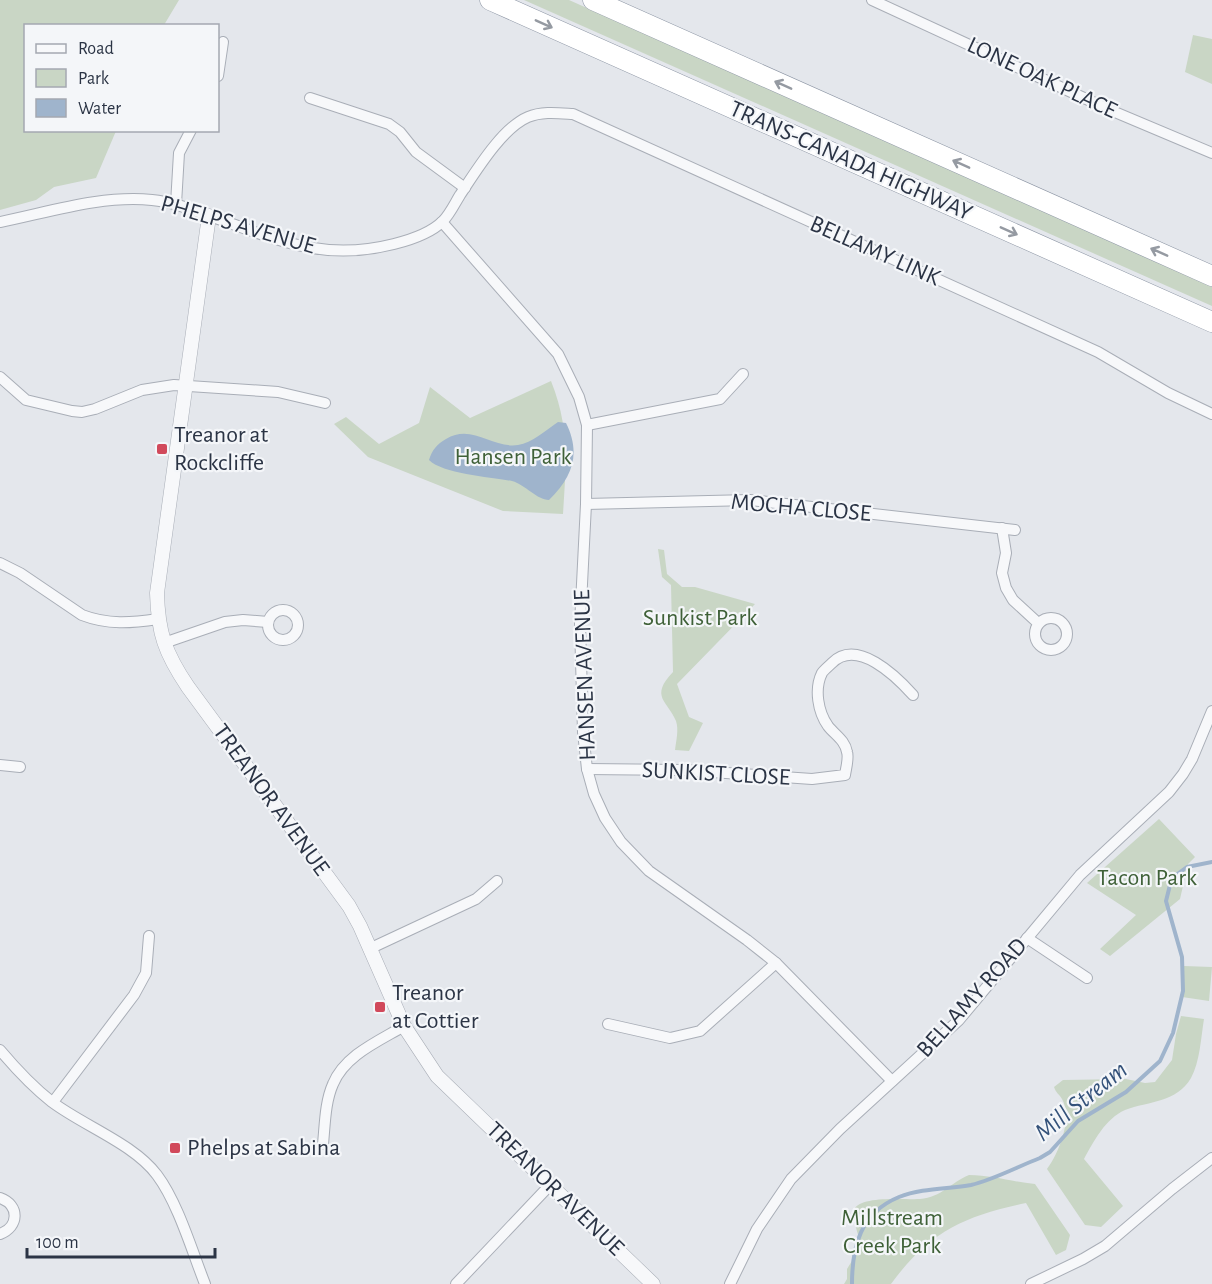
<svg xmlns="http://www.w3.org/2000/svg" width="1212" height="1284" font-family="'Alegreya Sans',sans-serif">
  <rect width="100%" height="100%" fill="#e4e7ec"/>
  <!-- green -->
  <g fill="#c9d6c5">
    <polygon points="0,0 179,0 164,25 26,26 26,130 116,131 96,178 54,187 36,200 0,210"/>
    <polygon points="524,0 569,0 1212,287 1212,306"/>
    <polygon points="1193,35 1212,39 1212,84 1185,72"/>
    <path d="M 551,381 C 570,428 566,465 563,514 L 503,511 L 368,457 L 334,424 L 346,417 L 379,444 L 419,423 L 430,387 L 470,418 Z"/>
    <path d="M 658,549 L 664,550 L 667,574 L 682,587 L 695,587 L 755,604 L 677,684 L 689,717 L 703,723 L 689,751 L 675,750 C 676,741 679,730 676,721 C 668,701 649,697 673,672 L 671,585 L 662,577 Z"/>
    <polygon points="1159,819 1195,857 1188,864 1180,899 1110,956 1100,949 1136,915 1087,883"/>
    <polygon points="1184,966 1212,967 1209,1001 1182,997"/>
    <path d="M 1181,1016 L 1204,1019 C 1201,1037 1200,1062 1191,1078 C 1176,1103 1149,1101 1125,1110 C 1105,1119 1094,1141 1084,1159 L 1123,1206 L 1101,1227 L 1085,1225 L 1047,1169 C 1059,1153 1073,1118 1062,1099 C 1059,1094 1056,1093 1054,1087 L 1063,1080 L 1126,1079 L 1145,1083 L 1155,1082 L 1172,1060 L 1176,1034 Z"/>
    <path d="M 969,1175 C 992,1175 1012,1182 1035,1184 L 1070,1235 L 1066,1250 L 1056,1255 L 1026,1203 C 964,1216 929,1232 891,1284 L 844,1284 L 847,1279 L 847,1269 L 861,1246 C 860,1238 851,1217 854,1210 C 859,1195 906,1200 920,1199 C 942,1197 950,1183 969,1175 Z"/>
  </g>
  <!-- water -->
  <path fill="#9fb4cc" d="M 558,422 L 566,423 C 581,453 573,477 549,500 C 537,500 526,485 512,481 C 491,477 443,474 429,460 C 432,450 437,444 446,439 C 472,423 493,449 518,445 C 532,443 546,430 558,422 Z"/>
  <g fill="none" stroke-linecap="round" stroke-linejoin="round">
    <!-- stream -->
    <path stroke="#9fb4cc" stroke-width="4" d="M 852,1284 C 852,1247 860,1213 899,1197 C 922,1188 948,1189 971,1185 C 993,1180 1019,1166 1040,1158 L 1050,1152 L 1078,1121 L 1126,1092 L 1160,1061 L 1173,1033 L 1183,991 L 1182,957 L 1166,901 L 1170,885 L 1176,875 L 1187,867 L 1212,862"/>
    <defs>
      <g id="minor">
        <polyline points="872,0 1110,110 1212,153"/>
        <polyline points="218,76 223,42"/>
        <polyline points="310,98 389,124 400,132 416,152 465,188"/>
        <polyline points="176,204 179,153 191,130"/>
        <path d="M 0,222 C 50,212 101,195 152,200 C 173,202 193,210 213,217 C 278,240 323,262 394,244 C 410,240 431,233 443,221 C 450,214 455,203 460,195 C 476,171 502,128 528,117 C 542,111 558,113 573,114 L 1098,352 L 1168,393 L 1212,414"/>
        <polyline points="442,222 558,354 579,397 587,425 586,504 580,624 583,732 587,769 594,794 605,818 621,842 649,871 747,940 776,963 892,1081"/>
        <polyline points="0,377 26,400 72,411 82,412 95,409 142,390 174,385 278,392 325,403"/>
        <polyline points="587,425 720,399 743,374"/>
        <polyline points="586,504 750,500 1015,530"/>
        <polyline points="1002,528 1006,553 1002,573 1006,588 1013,600 1038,623"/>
        <path d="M 0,563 L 20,573 L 82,615 C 108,625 131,623 158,619"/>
        <circle cx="283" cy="625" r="15"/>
        <circle cx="1051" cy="634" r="16"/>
        <polyline points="164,643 225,622 243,620 268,622"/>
        <polyline points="0,765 20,767"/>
        <path d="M 587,769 L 684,770 L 812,779 L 845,775 C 846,768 849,758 847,752 C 845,740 835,735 828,726 C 818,712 814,689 822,673 C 824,670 829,666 832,663 C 857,638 896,676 913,695"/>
        <polyline points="1027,938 1087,978"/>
        <polyline points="369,949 476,899 497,881"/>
        <polyline points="608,1024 670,1038 700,1031 776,963"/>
        <path d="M 0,1050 C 16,1069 33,1087 52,1102 C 84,1126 134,1144 157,1175 C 178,1203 192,1251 205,1284"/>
        <polyline points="53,1102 134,995 146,973 149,936"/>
        <path d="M 323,1144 C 325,1124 325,1102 333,1084 C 345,1055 379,1041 404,1026"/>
        <path d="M 0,1198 C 20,1205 19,1227 0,1234"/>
        <polyline points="456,1284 550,1185"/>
        <polyline points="730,1284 757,1229 791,1179 840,1129 959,1020 1080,875 1169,792 1183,774 1192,759 1212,711"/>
        <polyline points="1031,1284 1083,1259 1105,1246 1172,1189 1212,1158"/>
      </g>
      <path id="tertiary" d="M 209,216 L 157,593 C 158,633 165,653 188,687 L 349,906 L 360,926 L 404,1026 L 437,1076 L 653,1284"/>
      <g id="motorway">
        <polyline points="490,0 1212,322"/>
        <polyline points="593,0 1212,276"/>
      </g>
    </defs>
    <!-- minor casing -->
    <use href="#minor" stroke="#a9aeb7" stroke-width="12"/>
    <!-- tertiary casing -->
    <use href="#tertiary" stroke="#a9aeb7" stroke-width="15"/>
    <!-- motorway casing -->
    <use href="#motorway" stroke="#8b94a3" stroke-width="21"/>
    <!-- minor -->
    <use href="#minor" stroke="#f7f8fa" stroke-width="10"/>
    <!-- tertiary -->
    <use href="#tertiary" stroke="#f7f8fa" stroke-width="14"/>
    <!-- motorway -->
    <use href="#motorway" stroke="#fff" stroke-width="20"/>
  </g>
  <!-- one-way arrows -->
  <defs><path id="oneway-shaft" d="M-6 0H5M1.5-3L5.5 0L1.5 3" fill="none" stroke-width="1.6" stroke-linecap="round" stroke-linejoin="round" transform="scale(1.5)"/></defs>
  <g stroke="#959aa2">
    <use href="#oneway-shaft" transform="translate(544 24) rotate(24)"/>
    <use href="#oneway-shaft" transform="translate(783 85) rotate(-156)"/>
    <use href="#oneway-shaft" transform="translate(961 164) rotate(-156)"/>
    <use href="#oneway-shaft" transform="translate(1009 231) rotate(24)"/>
    <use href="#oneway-shaft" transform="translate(1159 252) rotate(-156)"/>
  </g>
  <!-- markers -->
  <g fill="#d1495b" stroke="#f4f6f9" stroke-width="2">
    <rect x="156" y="443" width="12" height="12" rx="3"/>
    <rect x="374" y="1001" width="12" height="12" rx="3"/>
    <rect x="169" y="1142" width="12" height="12" rx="3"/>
  </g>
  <g text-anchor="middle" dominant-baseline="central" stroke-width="4.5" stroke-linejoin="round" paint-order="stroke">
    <!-- street labels -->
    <g font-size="24" fill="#2b3445" stroke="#f4f6f9">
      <text transform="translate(1042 78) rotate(25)">LONE OAK PLACE</text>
      <text transform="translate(851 161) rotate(24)">TRANS-CANADA HIGHWAY</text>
      <text transform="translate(238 225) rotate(16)">PHELPS AVENUE</text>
      <text transform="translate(875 251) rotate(24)">BELLAMY LINK</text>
      <text transform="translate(801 508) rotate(5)">MOCHA CLOSE</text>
      <text transform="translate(585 675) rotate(-92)">HANSEN AVENUE</text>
      <text transform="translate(716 774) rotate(3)">SUNKIST CLOSE</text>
      <text transform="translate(271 800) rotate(54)">TREANOR AVENUE</text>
      <text transform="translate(972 998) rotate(-48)">BELLAMY ROAD</text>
      <text transform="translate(555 1189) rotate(44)">TREANOR AVENUE</text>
    </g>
    <!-- poi labels -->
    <g font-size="24" fill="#2b3445" stroke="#f4f6f9" text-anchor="start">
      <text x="174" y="435">Treanor at<tspan x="174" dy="28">Rockcliffe</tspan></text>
      <text x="392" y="993">Treanor<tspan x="392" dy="28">at Cottier</tspan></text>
      <text x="187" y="1148">Phelps at Sabina</text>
    </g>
    <!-- park labels -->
    <g font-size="24" fill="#3f6138" stroke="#f4f6f9">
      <text x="513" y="457">Hansen Park</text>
      <text x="700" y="618">Sunkist Park</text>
      <text x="1147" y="878">Tacon Park</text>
      <text x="892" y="1218">Millstream<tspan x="892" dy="28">Creek Park</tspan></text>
    </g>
    <!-- water labels -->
    <g font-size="26" font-style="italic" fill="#34527a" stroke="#f4f6f9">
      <text transform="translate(1081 1101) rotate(-39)">Mill Stream</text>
    </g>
  </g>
  <!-- legend -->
  <rect x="24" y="24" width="195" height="108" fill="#f4f6f9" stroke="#a4a8b1" stroke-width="1.5"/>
  <rect x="36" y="44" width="30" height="9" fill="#f7f8fa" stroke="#a4a8b1" stroke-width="1.5"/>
  <text x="78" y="54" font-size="18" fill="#2b3445">Road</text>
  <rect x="36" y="69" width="30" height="18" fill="#c9d6c5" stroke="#a4a8b1" stroke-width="1.5"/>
  <text x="78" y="84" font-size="18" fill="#2b3445">Park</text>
  <rect x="36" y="99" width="30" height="18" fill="#9fb4cc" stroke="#a4a8b1" stroke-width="1.5"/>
  <text x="78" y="114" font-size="18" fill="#2b3445">Water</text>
  <!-- scale -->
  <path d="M27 1248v9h188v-9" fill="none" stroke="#2b3445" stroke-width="3"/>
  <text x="36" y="1248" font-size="18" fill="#2b3445" stroke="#f4f6f9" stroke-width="4.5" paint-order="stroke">100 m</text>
</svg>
